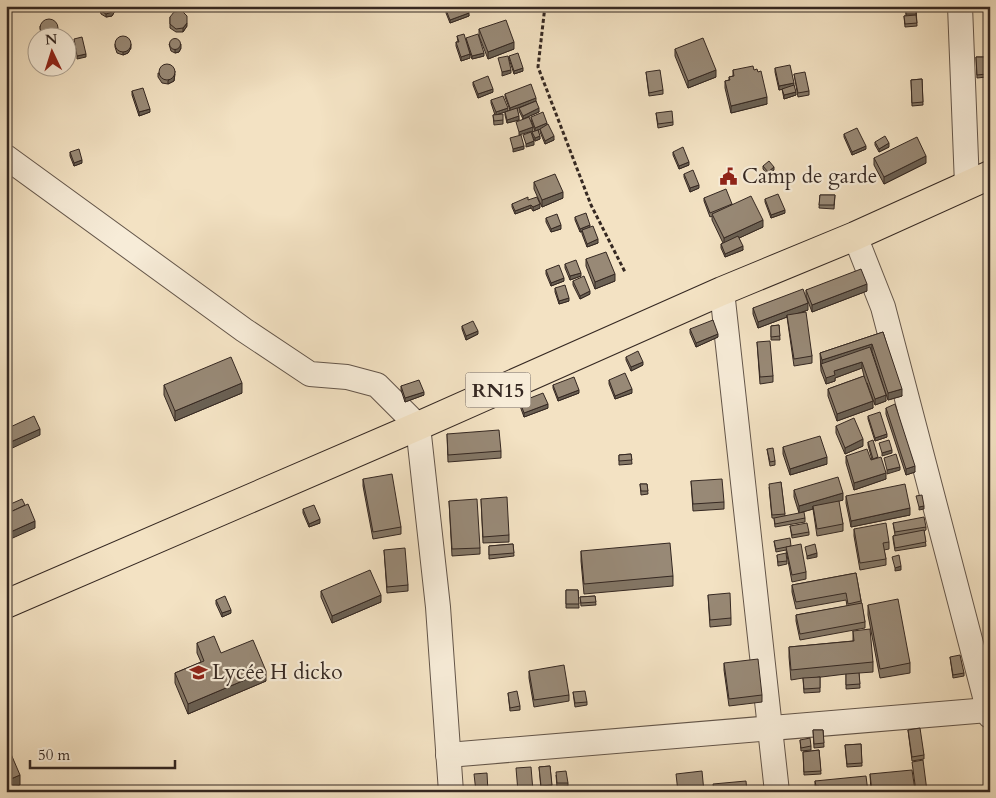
<svg xmlns="http://www.w3.org/2000/svg" width="996" height="798" font-family="Cardo,serif">
  <rect width="100%" height="100%" fill="#f3e2c3"/>
  <filter id="stains"><feTurbulence type="fractalNoise" baseFrequency=".004" numOctaves="4"/><feColorMatrix values="0 0 0 0 .2 0 0 0 0 .09 0 0 0 0 .02 0 0 0 .5 -.17"/></filter>
  <radialGradient id="worn" r=".72"><stop offset=".6" stop-color="#630" stop-opacity="0"/><stop offset="1" stop-color="#630" stop-opacity=".3"/></radialGradient>
  <g fill="none" stroke-linecap="round" stroke-linejoin="round">
    <defs>
      <g id="minor">
        <polyline points="960,6 967,185"/>
        <polyline points="6,157 244,330 310,374 347,377 377,385 418,426 438,607 451,792"/>
        <polyline points="855,236 883,307 990,716"/>
        <polyline points="722,291 777,792"/>
        <polyline points="448,755 988,710"/>
      </g>
      <polyline id="primary" points="6,604 418,426 722,291 855,236 990,175"/>
    </defs>
    <!-- minor casing -->
    <use href="#minor" stroke="#64564a" stroke-width="26"/>
    <!-- primary casing -->
    <use href="#primary" stroke="#352822" stroke-width="30"/>
    <!-- path -->
    <polyline stroke="#352822" stroke-width="3" stroke-dasharray="4 2.5" stroke-linecap="butt" points="545,6 538,67 591,205 625,272"/>
    <!-- minor -->
    <use href="#minor" stroke="#f7ecd8" stroke-width="24"/>
    <!-- primary -->
    <use href="#primary" stroke="#f3e2c3" stroke-width="28"/>
  </g>
  <!-- wall -->
  <g fill="#837665" stroke="#352822">
    <polygon points="99,6 115,11 112,16 106,17 101,14"/>
    <polygon points="451,6 467,6 469,16 450,23 446,13 446,10 452,8"/>
    <polygon points="886,6 904,6 904,7 886,8"/>
    <polygon points="906,6 916,6 917,26 905,27 904,16 906,16"/>
    <polygon points="170,17 187,26 183,32 176,32 170,28"/>
    <polygon points="40,26 58,34 56,38 42,38 41,37"/>
    <polygon points="479,29 514,49 488,59 479,36"/>
    <polygon points="457,36 470,58 461,61 456,46 456,42 458,42"/>
    <polygon points="466,38 484,56 472,59 466,41"/>
    <polygon points="115,44 131,48 128,53 123,55 117,53 115,47"/>
    <polygon points="169,44 181,48 179,52 175,53 171,51"/>
    <polygon points="675,49 716,77 688,88 675,56"/>
    <polygon points="509,56 523,71 514,74 509,59"/>
    <polygon points="976,57 986,57 987,77 977,78"/>
    <polygon points="775,68 794,86 796,95 784,99 782,89 779,90 775,72"/>
    <polygon points="733,70 754,70 767,104 731,113 725,88 725,81 729,80 729,77 733,76"/>
    <polygon points="646,72 663,90 663,94 649,96"/>
    <polygon points="158,73 175,74 174,81 168,84 162,83 158,77"/>
    <polygon points="794,74 809,91 809,95 798,97"/>
    <polygon points="922,79 923,105 912,106 911,80"/>
    <polygon points="473,82 493,92 478,98 473,85"/>
    <polygon points="132,91 150,112 139,116 132,95"/>
    <polygon points="505,94 536,101 539,112 523,119 519,111 519,108 526,105 517,108 519,120 507,123 505,115 505,112 510,110 505,97"/>
    <polygon points="491,100 508,111 498,114 503,120 503,124 494,125 493,115 495,115 491,103"/>
    <polygon points="656,113 673,122 673,125 658,128"/>
    <polygon points="531,117 547,125 554,140 545,144 540,132 540,129 538,130 540,139 535,141 532,135 532,132 535,131 531,120"/>
    <polygon points="844,134 866,149 852,155 844,137"/>
    <polygon points="875,142 889,147 879,152 875,145"/>
    <polygon points="70,152 82,163 74,166 70,156"/>
    <polygon points="673,152 689,165 679,169 673,155"/>
    <polygon points="874,158 926,163 884,184 874,165"/>
    <polygon points="763,166 774,170 768,175 763,169"/>
    <polygon points="684,174 699,188 690,192 684,177"/>
    <polygon points="534,182 563,198 542,207 534,189"/>
    <polygon points="820,195 835,195 834,209 819,208"/>
    <polygon points="704,198 732,204 763,227 739,238 743,250 725,257 721,248 721,244 723,243 712,220 712,216 710,217 704,201"/>
    <polygon points="765,199 785,213 771,218 765,202"/>
    <polygon points="528,200 540,208 533,211 531,208 515,214 512,207 512,204"/>
    <polygon points="575,217 590,227 598,243 587,247 582,234 582,232 580,232 575,220"/>
    <polygon points="546,218 561,229 551,232 546,222"/>
    <polygon points="586,259 615,281 595,289 586,266"/>
    <polygon points="565,264 581,276 570,280 565,268"/>
    <polygon points="546,270 564,281 551,286 546,274"/>
    <polygon points="573,281 590,294 580,299 573,285"/>
    <polygon points="555,288 569,301 559,304 555,292"/>
    <polygon points="806,290 867,291 812,312 806,296"/>
    <polygon points="753,308 808,310 800,313 812,356 812,363 794,366 787,317 758,328 753,314"/>
    <polygon points="779,325 780,340 771,340 771,326"/>
    <polygon points="462,326 478,334 466,340 462,329"/>
    <polygon points="690,329 718,337 696,347 690,333"/>
    <polygon points="883,332 902,396 888,400 872,351 871,351 886,401 875,405 867,383 873,408 837,421 828,396 828,389 864,376 862,368 835,378 835,381 826,384 821,371 820,353"/>
    <polygon points="757,342 773,376 773,382 760,384"/>
    <polygon points="626,357 643,365 631,371 626,360"/>
    <polygon points="609,380 632,393 615,399 609,384"/>
    <polygon points="164,385 242,393 175,421 164,395"/>
    <polygon points="553,385 579,393 558,401 553,388"/>
    <polygon points="401,386 424,395 405,402 401,390"/>
    <polygon points="520,402 548,408 524,417 520,406"/>
    <polygon points="886,408 915,472 906,475 886,414"/>
    <polygon points="868,416 887,437 875,441 868,419"/>
    <polygon points="836,426 863,446 845,454 836,433"/>
    <polygon points="447,434 501,451 501,458 448,462"/>
    <polygon points="868,442 878,458 886,479 854,490 846,463 846,456 871,460 872,460 868,445"/>
    <polygon points="783,447 827,464 790,475 783,454"/>
    <polygon points="767,449 775,461 775,465 770,466"/>
    <polygon points="631,454 632,464 619,465 619,455"/>
    <polygon points="363,479 401,527 401,534 373,539 363,486"/>
    <polygon points="691,481 724,502 724,509 693,511"/>
    <polygon points="781,482 785,516 805,518 805,522 775,527 774,518 772,518 769,487"/>
    <polygon points="640,484 647,484 648,494 641,495"/>
    <polygon points="794,490 843,500 838,501 843,524 843,531 817,536 813,509 799,513 794,497"/>
    <polygon points="846,496 910,515 851,527 846,503"/>
    <polygon points="481,499 509,535 509,542 483,543"/>
    <polygon points="449,501 480,548 480,554 452,556"/>
    <polygon points="303,509 320,523 309,527 303,513"/>
    <polygon points="893,523 926,527 926,530 924,531 926,546 895,551 893,539 893,536 895,535"/>
    <polygon points="790,526 809,532 809,535 792,538"/>
    <polygon points="854,529 889,542 889,549 884,550 886,559 886,565 860,570 854,536"/>
    <polygon points="774,541 791,546 806,572 806,579 792,582 786,550 776,552"/>
    <polygon points="513,544 514,556 489,559 489,546"/>
    <polygon points="384,550 408,585 408,591 387,593"/>
    <polygon points="581,551 673,576 673,586 584,594 581,561"/>
    <polygon points="777,555 787,561 787,564 778,566"/>
    <polygon points="856,573 865,622 865,628 800,640 796,621 796,615 847,606 846,600 796,609 792,592 792,585"/>
    <polygon points="566,590 578,590 579,608 566,608"/>
    <polygon points="321,591 381,602 332,623 321,597"/>
    <polygon points="708,595 731,618 731,625 710,627"/>
    <polygon points="595,596 596,605 581,606 580,597"/>
    <polygon points="216,600 231,613 222,617 216,604"/>
    <polygon points="868,605 910,663 910,673 880,678 868,615"/>
    <polygon points="853,631 873,662 873,672 859,673 860,688 846,689 846,674 813,678 820,677 820,692 804,693 803,678 791,680 789,657 789,647 853,641"/>
    <polygon points="197,643 266,681 188,714 175,683 175,673 201,662 197,653"/>
    <polygon points="950,657 964,673 964,676 953,678"/>
    <polygon points="724,663 762,695 762,702 729,706 724,670"/>
    <polygon points="529,671 569,695 569,701 534,707 529,678"/>
    <polygon points="573,692 587,702 587,705 575,707"/>
    <polygon points="508,693 520,706 520,710 510,711"/>
    <polygon points="813,730 823,730 824,747 814,748"/>
    <polygon points="908,730 924,755 924,759 912,761"/>
    <polygon points="800,740 811,746 811,750 801,751"/>
    <polygon points="861,744 862,766 847,767 845,745"/>
    <polygon points="819,750 821,774 804,775 803,752"/>
    <polygon points="550,766 552,788 541,789 539,767"/>
    <polygon points="870,774 915,790 915,792 871,792"/>
    <polygon points="556,775 568,783 568,786 557,787"/>
    <polygon points="815,781 868,792 815,792"/>
  </g>
  <!-- shaded-wall -->
  <g fill="#6a6053" stroke="#352822">
    <polygon points="369,6 378,6 369,10"/>
    <polygon points="115,7 115,11 112,16 106,17 106,14"/>
    <polygon points="469,13 469,16 450,23 450,20"/>
    <polygon points="187,23 187,26 183,32 183,28"/>
    <polygon points="58,30 58,34 56,38 54,38 54,36"/>
    <polygon points="514,42 514,49 488,59 488,52"/>
    <polygon points="131,44 131,48 128,53 123,55 123,52"/>
    <polygon points="181,44 181,48 179,52 175,53 175,50"/>
    <polygon points="484,53 484,56 472,59 472,56"/>
    <polygon points="86,54 86,57 77,59 77,56"/>
    <polygon points="470,54 470,58 461,61 461,57"/>
    <polygon points="523,68 523,71 514,74 514,71"/>
    <polygon points="511,70 511,73 502,76 502,72"/>
    <polygon points="716,70 716,77 688,88 688,81"/>
    <polygon points="175,71 174,81 168,84 168,81"/>
    <polygon points="794,83 794,87 779,90 779,86"/>
    <polygon points="493,89 493,92 478,98 478,94"/>
    <polygon points="796,92 796,95 784,99 784,95"/>
    <polygon points="767,97 767,104 731,113 731,106"/>
    <polygon points="536,98 536,101 510,111 510,108"/>
    <polygon points="508,108 508,111 496,115 496,112"/>
    <polygon points="539,108 539,112 523,119 523,116"/>
    <polygon points="150,109 150,112 139,116 139,112"/>
    <polygon points="519,116 519,120 507,123 507,120"/>
    <polygon points="547,123 547,127 535,131 535,128"/>
    <polygon points="533,127 533,131 519,135 519,132"/>
    <polygon points="540,136 540,139 535,141 535,138"/>
    <polygon points="554,136 554,140 545,144 545,141"/>
    <polygon points="534,141 534,145 526,147 526,144"/>
    <polygon points="889,143 889,147 879,152 879,149"/>
    <polygon points="524,146 524,149 513,152 513,149"/>
    <polygon points="866,146 866,149 852,155 852,152"/>
    <polygon points="926,156 926,163 884,184 884,177"/>
    <polygon points="82,160 82,163 74,166 74,163"/>
    <polygon points="689,162 689,165 679,169 679,166"/>
    <polygon points="774,167 774,170 768,175 768,172"/>
    <polygon points="699,185 699,188 690,192 690,188"/>
    <polygon points="563,192 563,198 542,207 542,200"/>
    <polygon points="540,204 540,208 533,211 533,207"/>
    <polygon points="531,205 531,208 515,214 515,211"/>
    <polygon points="785,210 785,213 771,218 771,215"/>
    <polygon points="763,220 763,227 724,245 724,238"/>
    <polygon points="561,225 561,229 551,232 551,229"/>
    <polygon points="590,225 590,228 580,232 580,229"/>
    <polygon points="598,239 598,243 587,247 587,244"/>
    <polygon points="743,246 743,250 725,257 725,254"/>
    <polygon points="581,273 581,276 570,280 570,276"/>
    <polygon points="615,274 615,281 595,289 595,282"/>
    <polygon points="564,278 564,281 551,286 551,283"/>
    <polygon points="867,284 867,291 812,312 812,305"/>
    <polygon points="590,291 590,294 580,299 580,296"/>
    <polygon points="569,298 569,301 559,304 559,301"/>
    <polygon points="808,303 808,310 787,317 787,315 787,317 758,328 758,322"/>
    <polygon points="478,331 478,334 466,340 466,336"/>
    <polygon points="718,334 718,337 696,347 696,343"/>
    <polygon points="872,344 872,351 822,367 822,360"/>
    <polygon points="643,362 643,365 631,371 631,367"/>
    <polygon points="862,362 862,368 835,378 835,381 826,384 826,378 834,371"/>
    <polygon points="242,383 242,393 175,421 175,411"/>
    <polygon points="632,389 632,393 615,399 615,396"/>
    <polygon points="902,389 902,396 888,400 888,393"/>
    <polygon points="579,390 579,393 558,401 558,398"/>
    <polygon points="424,392 424,395 405,402 405,398"/>
    <polygon points="886,395 886,401 875,405 875,399"/>
    <polygon points="873,401 873,408 837,421 837,414"/>
    <polygon points="548,404 548,408 524,417 524,413"/>
    <polygon points="40,429 40,435 6,451 6,444"/>
    <polygon points="887,434 887,437 875,441 875,438"/>
    <polygon points="863,439 863,446 845,454 845,448"/>
    <polygon points="892,450 892,453 882,456 882,453"/>
    <polygon points="827,457 827,464 790,475 790,469"/>
    <polygon points="915,466 915,472 906,475 906,469"/>
    <polygon points="900,467 900,470 887,474 887,470"/>
    <polygon points="886,473 886,479 854,490 854,483"/>
    <polygon points="843,493 843,500 813,509 813,506 813,509 799,513 799,506"/>
    <polygon points="924,506 924,509 919,510 919,507"/>
    <polygon points="910,508 910,515 851,527 851,521"/>
    <polygon points="320,519 320,523 309,527 309,524"/>
    <polygon points="35,521 35,528 6,541 6,534"/>
    <polygon points="817,553 817,557 807,559 807,556"/>
    <polygon points="901,566 901,570 895,571 895,568"/>
    <polygon points="381,595 381,602 332,623 332,616"/>
    <polygon points="231,610 231,613 222,617 222,613"/>
    <polygon points="266,671 266,681 188,714 188,704"/>
    <polygon points="20,775 20,785 6,790 6,781"/>
  </g>
  <!-- building -->
  <g fill="#988976" stroke="#352822">
    <polygon points="100,6 115,6 115,7 112,12 106,14 101,11"/>
    <polygon points="456,6 467,6 469,13 450,20 446,10"/>
    <rect x="906" y="6" width="10" height="8"/>
    <polygon points="182,11 187,16 187,23 183,28 176,29 170,24 170,17 174,12"/>
    <polygon points="916,15 917,23 905,24 904,16"/>
    <circle cx="49" cy="28" r="9"/>
    <polygon points="506,20 514,42 488,52 479,29"/>
    <polygon points="464,34 470,54 461,57 456,42 459,42 457,36"/>
    <polygon points="478,34 484,53 472,56 466,38"/>
    <circle cx="123" cy="44" r="8"/>
    <polygon points="82,37 86,54 77,56 74,39"/>
    <polygon points="703,38 716,70 688,81 675,49"/>
    <circle cx="175" cy="44" r="5.5"/>
    <polygon points="518,53 523,68 514,71 509,56"/>
    <polygon points="508,56 511,70 502,72 498,58"/>
    <polygon points="976,57 986,57 987,74 977,75"/>
    <circle cx="167" cy="72" r="8"/>
    <polygon points="790,65 794,83 779,86 775,68"/>
    <polygon points="753,66 754,70 757,69 758,72 761,71 767,97 731,106 725,81 730,80 729,77 734,76 733,70"/>
    <polygon points="660,70 663,90 649,93 646,72"/>
    <polygon points="805,72 809,91 798,93 794,74"/>
    <polygon points="488,76 493,89 478,94 473,82"/>
    <polygon points="922,79 923,102 912,103 911,80"/>
    <polygon points="531,84 536,98 510,108 505,94"/>
    <polygon points="794,85 796,92 784,95 782,89"/>
    <polygon points="143,88 150,109 139,112 132,91"/>
    <polygon points="503,96 508,108 496,112 491,100"/>
    <polygon points="536,101 539,108 523,116 519,108"/>
    <polygon points="517,108 519,116 507,120 505,112"/>
    <polygon points="672,111 673,122 658,124 656,113"/>
    <polygon points="543,112 547,123 535,128 531,117"/>
    <polygon points="503,114 503,120 494,121 493,115"/>
    <polygon points="529,117 533,127 519,132 516,122"/>
    <polygon points="548,124 554,136 545,141 540,129"/>
    <polygon points="857,128 866,146 852,152 844,134"/>
    <polygon points="538,130 540,136 535,138 532,132"/>
    <polygon points="531,132 534,141 526,144 523,135"/>
    <polygon points="521,135 524,146 513,149 510,138"/>
    <polygon points="885,136 889,143 879,149 875,142"/>
    <polygon points="917,137 926,156 884,177 874,158"/>
    <polygon points="683,147 689,162 679,166 673,152"/>
    <polygon points="79,149 82,160 74,163 70,152"/>
    <polygon points="769,161 774,167 768,172 763,166"/>
    <polygon points="693,170 699,185 690,188 684,174"/>
    <polygon points="555,174 563,192 542,200 534,182"/>
    <polygon points="726,189 732,204 710,213 704,198"/>
    <polygon points="778,194 785,210 771,215 765,199"/>
    <polygon points="820,195 835,195 834,205 819,205"/>
    <polygon points="751,196 763,220 724,238 712,214"/>
    <polygon points="528,197 528,200 537,197 540,204 533,207 531,205 515,211 512,204"/>
    <polygon points="586,213 590,225 580,229 575,217"/>
    <polygon points="557,214 561,225 551,229 546,218"/>
    <polygon points="593,226 598,239 587,244 582,230"/>
    <polygon points="738,236 743,246 725,254 721,244"/>
    <polygon points="606,252 615,274 595,282 586,259"/>
    <polygon points="576,260 581,273 570,276 565,264"/>
    <polygon points="559,265 564,278 551,283 546,270"/>
    <polygon points="861,269 867,284 812,305 806,290"/>
    <polygon points="584,276 590,291 580,296 573,281"/>
    <polygon points="565,285 569,298 559,301 555,288"/>
    <polygon points="803,289 808,303 758,322 753,308"/>
    <polygon points="806,312 812,356 794,359 787,315"/>
    <polygon points="713,320 718,334 696,343 690,329"/>
    <polygon points="473,321 478,331 466,336 462,326"/>
    <polygon points="779,325 780,336 771,337 771,326"/>
    <polygon points="883,332 902,389 888,393 872,344 822,360 820,353"/>
    <polygon points="770,341 773,376 760,377 757,342"/>
    <polygon points="870,347 886,395 875,399 862,362 834,371 835,375 826,378 821,364"/>
    <polygon points="638,351 643,362 631,367 626,357"/>
    <polygon points="231,357 242,383 175,411 164,385"/>
    <polygon points="625,373 632,389 615,396 609,380"/>
    <polygon points="864,376 873,401 837,414 828,389"/>
    <polygon points="574,377 579,390 558,398 553,385"/>
    <polygon points="419,380 424,392 405,398 401,386"/>
    <polygon points="543,393 548,404 524,413 520,402"/>
    <polygon points="895,404 915,466 906,469 886,408"/>
    <polygon points="880,412 887,434 875,438 868,416"/>
    <polygon points="34,416 40,429 6,444 6,429"/>
    <polygon points="854,418 863,439 845,448 836,426"/>
    <polygon points="499,430 501,451 448,455 447,434"/>
    <polygon points="820,436 827,457 790,469 783,447"/>
    <polygon points="873,440 878,457 873,459 868,442"/>
    <polygon points="889,440 892,450 882,453 879,443"/>
    <polygon points="773,448 775,461 770,462 767,449"/>
    <polygon points="867,449 871,460 881,457 886,473 854,483 846,456"/>
    <polygon points="631,454 632,460 619,461 619,455"/>
    <polygon points="896,454 900,467 887,470 884,458"/>
    <polygon points="392,474 401,527 373,532 363,479"/>
    <polygon points="838,477 843,493 799,506 794,490"/>
    <polygon points="722,479 724,502 693,504 691,481"/>
    <polygon points="781,482 785,514 772,515 769,484"/>
    <polygon points="640,484 647,484 648,491 641,491"/>
    <polygon points="905,484 910,508 851,521 846,496"/>
    <polygon points="922,495 924,506 919,507 916,496"/>
    <polygon points="507,497 509,535 483,537 481,499"/>
    <polygon points="22,499 25,505 6,514 6,506"/>
    <polygon points="477,499 480,548 452,549 449,501"/>
    <polygon points="839,501 843,524 817,529 813,506"/>
    <polygon points="28,504 35,521 6,534 6,514"/>
    <polygon points="314,505 320,519 309,524 303,509"/>
    <polygon points="804,512 805,518 775,524 774,518"/>
    <polygon points="924,517 926,527 895,532 893,523"/>
    <polygon points="807,523 809,532 792,535 790,526"/>
    <polygon points="886,523 889,542 883,543 886,559 860,563 854,529"/>
    <polygon points="924,530 926,542 895,548 893,536"/>
    <polygon points="790,538 791,546 776,549 774,541"/>
    <polygon points="670,543 673,576 584,584 581,551"/>
    <polygon points="513,544 514,553 489,555 489,546"/>
    <polygon points="801,544 806,572 792,575 786,547"/>
    <polygon points="815,544 817,553 807,556 805,547"/>
    <polygon points="405,548 408,585 387,587 384,550"/>
    <polygon points="786,553 787,561 778,562 777,555"/>
    <polygon points="899,555 901,566 895,568 892,557"/>
    <polygon points="370,570 381,595 332,616 321,591"/>
    <polygon points="856,573 861,601 848,604 846,593 796,602 792,585"/>
    <polygon points="566,590 578,590 579,604 566,604"/>
    <polygon points="730,593 731,618 710,620 708,595"/>
    <polygon points="225,596 231,610 222,613 216,600"/>
    <polygon points="595,596 596,602 581,603 580,597"/>
    <polygon points="898,599 910,663 880,669 868,605"/>
    <polygon points="862,603 865,622 800,634 796,615"/>
    <polygon points="870,629 873,662 791,670 789,647 854,641 853,631"/>
    <polygon points="214,636 221,653 253,640 266,671 188,704 175,673 204,661 197,643"/>
    <polygon points="960,655 964,673 953,675 950,657"/>
    <polygon points="758,659 762,695 729,699 724,663"/>
    <polygon points="564,665 569,695 534,700 529,671"/>
    <polygon points="859,673 860,684 846,685 846,674"/>
    <polygon points="820,677 820,688 804,689 803,678"/>
    <polygon points="517,691 520,706 510,708 508,693"/>
    <polygon points="585,691 587,702 575,703 573,692"/>
    <polygon points="920,728 924,755 912,757 908,730"/>
    <polygon points="813,730 823,730 824,743 814,744"/>
    <polygon points="810,738 811,746 801,748 800,740"/>
    <polygon points="861,744 862,763 847,764 845,745"/>
    <polygon points="8,747 20,775 6,781 6,748"/>
    <polygon points="819,750 821,771 804,772 803,752"/>
    <polygon points="923,760 927,791 916,792 912,762"/>
    <polygon points="550,766 552,785 541,786 539,767"/>
    <polygon points="531,767 533,791 518,792 516,768"/>
    <polygon points="912,770 915,790 899,792 872,792 870,774"/>
    <polygon points="566,771 568,783 557,783 556,772"/>
    <polygon points="702,771 704,792 678,792 676,774"/>
    <polygon points="487,773 488,792 476,792 474,774"/>
    <polygon points="866,776 868,792 820,792 819,786 816,786 815,781"/>
    <polygon points="746,781 747,792 714,792 713,784"/>
  </g>
  <!-- icons -->
  <defs>
    <symbol id="civic-bare" viewBox="-9 -9 18 18"><path d="M-.6-6.5H3V-4.5H.6V-3L4-1V1h2V6H-6V1h2V-1L-.6-3ZM-1.2 2.5V6h2.4V2.5Z" fill="#8f2418" stroke="#f7ecd8" stroke-width="2.5" paint-order="stroke"/></symbol>
    <symbol id="school-bare" viewBox="-9 -9 18 18"><path d="M0-5L7-2L0 1L-7-2ZM-4 1L0 2.5L4 1V4Q0 6-4 4Z" fill="#8f2418" stroke="#f7ecd8" stroke-width="2.5" paint-order="stroke"/></symbol>
  </defs>
  <g fill-rule="evenodd">
    <use href="#civic-bare" x="716" y="164" width="25" height="25"/>
    <use href="#school-bare" x="186" y="660" width="25" height="25"/>
  </g>
  <g text-anchor="middle" dominant-baseline="central" stroke-width="4.5" stroke-linejoin="round" paint-order="stroke">
    <!-- shield labels -->
    <rect fill="#f7ecd8" stroke="#6f6359" stroke-width="1" x="465.5" y="372.5" width="65" height="35" rx="4"/>
    <g font-size="20" font-weight="bold" fill="#352822">
      <text x="498" y="390">RN15</text>
    </g>
    <!-- poi labels -->
    <g font-size="21" fill="#352822" stroke="#f7ecd8" text-anchor="start">
      <text x="742" y="176">Camp de garde</text>
      <text x="212" y="672">Lycée H dicko</text>
    </g>
  </g>
  <!-- margin -->
  <rect width="996" height="798" fill="none" stroke="#f3e2c3" stroke-width="25"/>
  <rect x="8" y="8" width="981" height="783" fill="none" stroke="#352822" stroke-width="2.5"/>
  <rect x="12" y="12" width="971" height="773" fill="none" stroke="#352822"/>
  <!-- north arrow -->
  <g transform="translate(52 52) rotate(356)"><circle r="24" fill="#f7ecd8" stroke="#a99e8f"/>
  <path d="M0-4L9 19L0 12L-9 19Z" fill="#8f2418"/>
  <text y="-8" font-size="14" font-weight="bold" text-anchor="middle" fill="#352822">N</text>
  </g>
  <!-- scale -->
  <path d="M30 760v8h145v-8" fill="none" stroke="#352822" stroke-width="2.5"/>
  <text x="38" y="760" font-size="15" fill="#352822" stroke="#f7ecd8" stroke-width="4" paint-order="stroke">50 m</text>
  <rect width="100%" height="100%" filter="url(#stains)"/>
  <rect width="100%" height="100%" fill="url(#worn)"/>
</svg>
